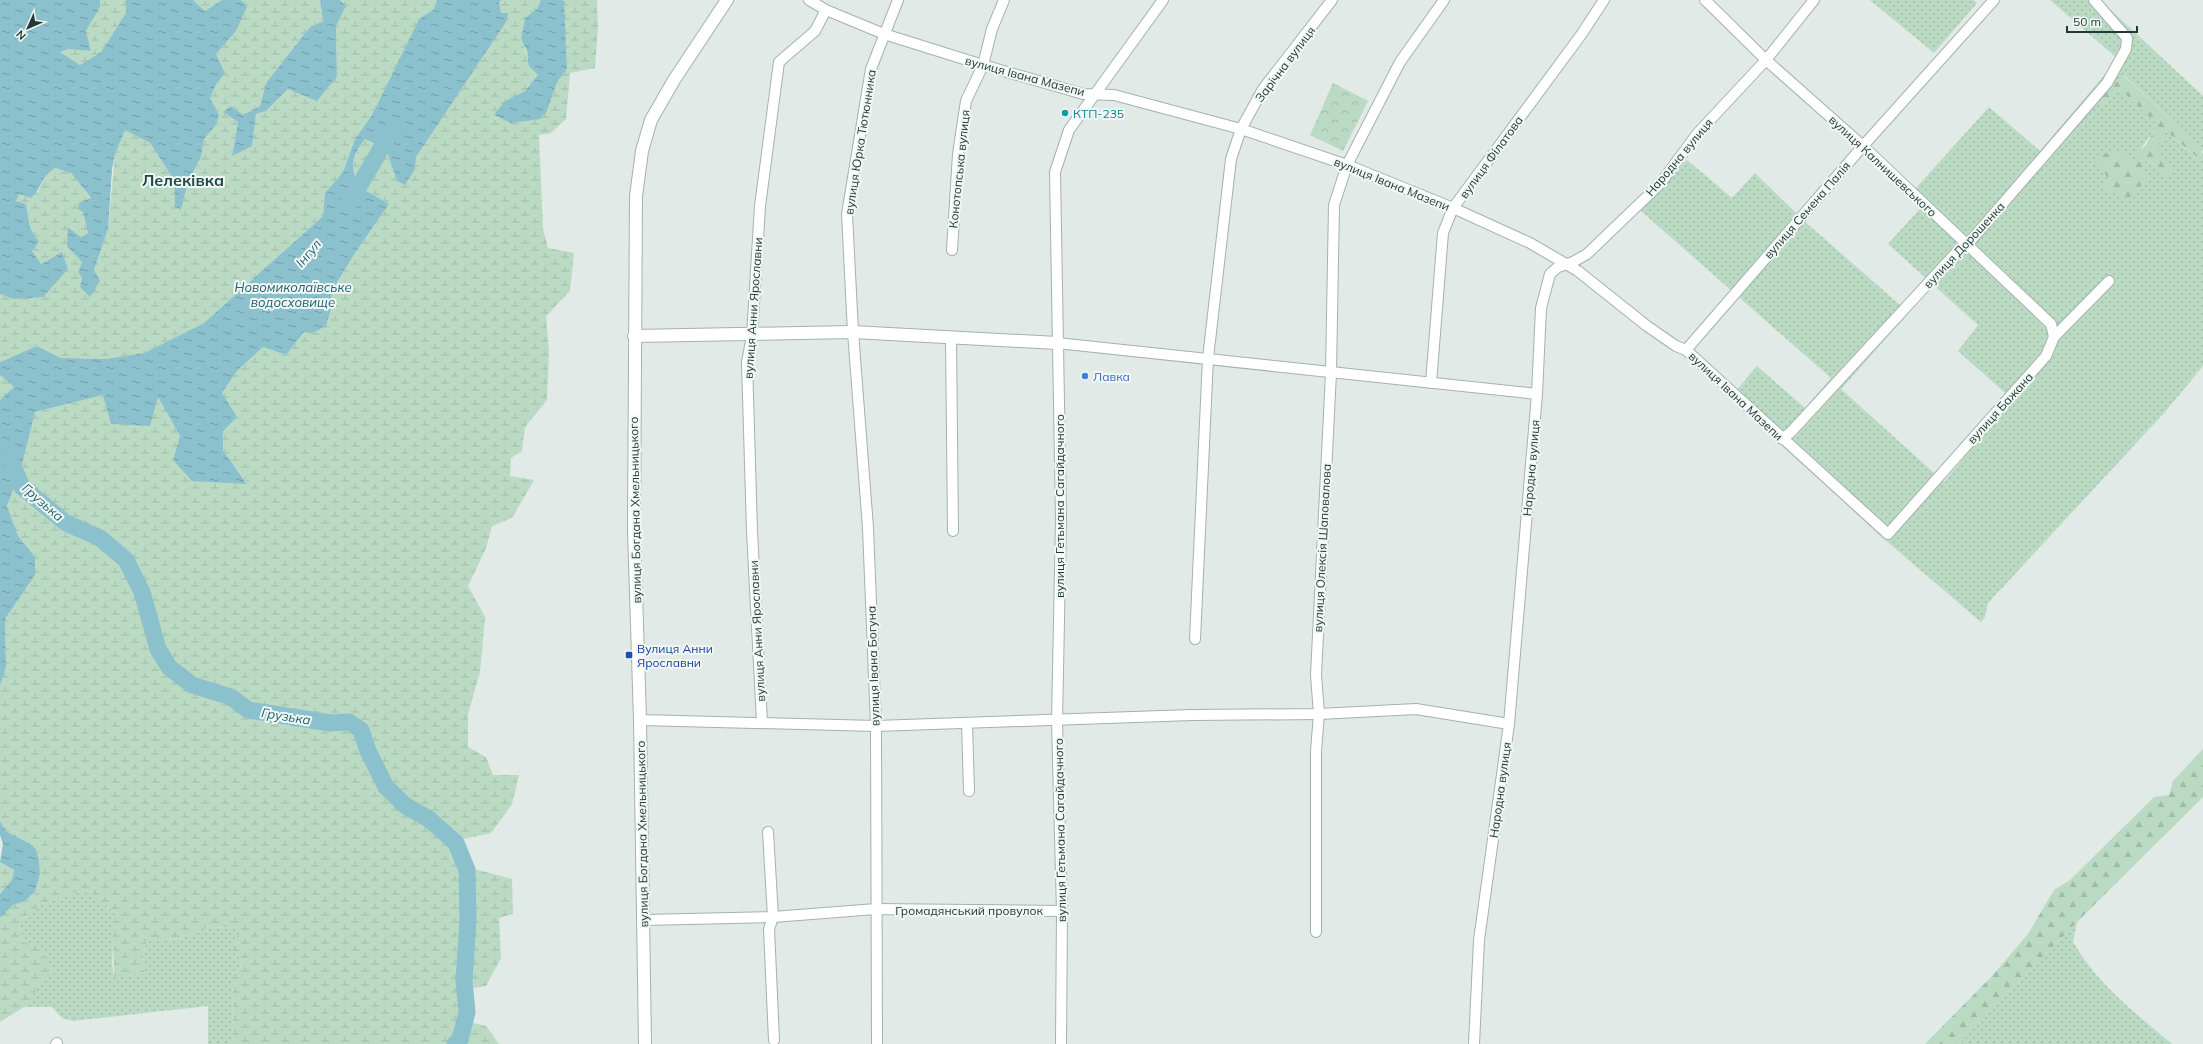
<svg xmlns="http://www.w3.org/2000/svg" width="2203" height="1044" font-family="Mulish,sans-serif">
  <defs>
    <pattern id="grass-dots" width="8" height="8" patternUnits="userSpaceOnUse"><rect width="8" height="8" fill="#badac4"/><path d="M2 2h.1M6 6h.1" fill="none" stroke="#a0bca9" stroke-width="1.8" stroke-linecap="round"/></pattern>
    <pattern id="forest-firs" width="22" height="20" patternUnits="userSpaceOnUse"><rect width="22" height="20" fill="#badac4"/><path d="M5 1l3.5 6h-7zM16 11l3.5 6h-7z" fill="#a0bca9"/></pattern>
    <pattern id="wetland-marsh" width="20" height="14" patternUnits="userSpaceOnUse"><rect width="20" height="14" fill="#badac4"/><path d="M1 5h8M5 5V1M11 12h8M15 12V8" fill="none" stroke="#a0bca9"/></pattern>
    <pattern id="park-crowns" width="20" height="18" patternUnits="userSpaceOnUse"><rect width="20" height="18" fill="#badac4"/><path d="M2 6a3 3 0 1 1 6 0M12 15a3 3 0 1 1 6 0" fill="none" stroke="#a0bca9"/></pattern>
    <pattern id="water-ripples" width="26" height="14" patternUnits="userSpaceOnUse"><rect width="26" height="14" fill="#8bc0cd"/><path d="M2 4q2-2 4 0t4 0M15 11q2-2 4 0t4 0" fill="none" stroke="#719da7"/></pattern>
  </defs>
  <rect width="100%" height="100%" fill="#e1eae6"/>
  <!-- grass -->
  <g fill="url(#grass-dots)">
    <polygon points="1870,0 1973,0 1977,3 1934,53"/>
    <path d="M 2050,0 L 2100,0 L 2203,96 L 2203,150 L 2124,75 L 2096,100 L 2102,106 L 2120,89 L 2158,124 C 2150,137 2138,150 2135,163 L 2109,179 L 2103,187 L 2148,160 L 2166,176 L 2157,149 L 2166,131 L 2198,159 L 2203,153 L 2203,366 L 2165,412 L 1988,603 L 1985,617 L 1981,622 L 1883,538 L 1730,398 L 1757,366 L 1805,408 L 1831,378 L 1641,211 L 1687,160 L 1732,198 L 1755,173 L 1803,220 L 1909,313 L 1841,389 L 1944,482 L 2012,399 L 1958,351 L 1978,325 L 1888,244 L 1928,200 L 1916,188 L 1989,107 L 2040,151 L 2118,59 Z"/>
    <polygon points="87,889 115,913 112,963 114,978 145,973 143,954 147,941 179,939 209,927 238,928 239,935 233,952 242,960 240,968 230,976 233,993 232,1044 208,1044 208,1006 73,1021 62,1018 52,1007 24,1007 51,969 39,947 23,942 19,922 44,903"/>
    <path d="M 2077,922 L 2073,942 C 2097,984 2135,1013 2172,1044 L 1959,1044 Z"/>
  </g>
  <!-- forest -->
  <g fill="url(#forest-firs)">
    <polygon points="2123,75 2203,150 2199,159 2166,131 2157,149 2173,170 2166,176 2148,160 2143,164 2147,179 2128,199 2102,188 2109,179 2094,161 2101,155 2115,149 2135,163 2138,152 2146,145 2157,124 2120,89 2102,106 2096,100"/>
    <polygon points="2203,749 2203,797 2077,922 1959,1044 1925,1044 1992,976 2028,934 2054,890 2070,880 2154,797 2169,795 2173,781"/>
  </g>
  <!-- wetland -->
  <g fill="url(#wetland-marsh)">
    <polygon points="100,0 126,0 126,13 101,52 80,65 60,52 68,49 91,51 86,31 100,7"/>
    <polygon points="193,0 222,0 205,11"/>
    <polygon points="241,0 320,0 323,21 310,27 266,83 260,106 243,115 223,112 238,122 232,155 252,146 256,114 266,111 288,89 337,76 336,26 346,6 340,0 437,0 433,10 419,19 372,115 355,139 343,172 325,193 323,216 204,323 144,353 105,359 61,358 37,346 0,362 0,294 13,299 62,252 41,264 32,251 39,242 30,228 26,205 16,201 19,194 38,192 45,175 55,168 71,173 91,199 83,212 88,233 81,237 69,227 82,262 78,272 82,278 80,287 90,296 94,270 108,229 115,155 125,130 150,143 174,180 175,207 181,210 188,182 201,157 204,139 216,125 219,115 210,98 217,83 225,73 216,54 236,31 246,7"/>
    <path d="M 502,0 L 541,0 L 537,9 L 525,18 L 521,39 C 528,53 527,63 538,75 L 525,91 L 505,101 L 547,111 L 557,82 L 567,69 L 563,0 L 597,0 L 598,26 L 595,68 L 570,73 L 566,119 L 551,133 L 539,135 L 543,229 L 548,248 L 574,253 L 570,291 L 546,316 L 549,351 L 547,400 L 525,427 L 522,451 L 511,458 L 510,476 L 534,480 L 512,518 L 492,526 L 486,548 L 468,586 L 485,617 L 480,672 L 468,714 L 468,747 L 486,757 L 493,775 L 519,775 L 512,804 L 491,833 L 459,840 L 471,868 L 512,879 L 513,914 L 499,918 L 501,958 L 486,986 L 467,989 L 469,1022 L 486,1026 L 499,1044 L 232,1044 L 233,993 L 230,976 L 240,968 L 242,960 L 233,952 L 231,942 L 239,935 L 238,928 L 209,927 L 179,939 L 147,941 L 143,954 L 145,973 L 114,978 L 113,934 L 115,913 L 87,889 L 44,903 L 19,922 L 23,942 L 39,947 L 52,969 L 24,1007 L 0,1022 L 0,918 L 13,905 L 25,901 L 35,893 L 40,874 L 39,860 L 32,845 L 6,831 L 0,821 L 0,686 L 6,667 L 5,619 L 35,575 L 35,557 L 18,536 L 7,506 L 20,473 L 35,412 L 103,395 L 158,397 L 180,436 L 173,460 L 247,483 L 223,450 L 222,393 L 237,371 L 263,347 L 286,355 L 304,332 L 331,309 L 332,292 L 355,253 L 389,204 L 358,186 C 350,164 353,157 365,139 L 386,149 L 397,181 L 415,169 L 416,157 L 507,13 L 501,13 L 499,2 Z"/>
    <polygon points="0,375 14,387 0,400"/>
    <polygon points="0,862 14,870 13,880 0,894"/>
  </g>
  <!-- park -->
  <polygon fill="url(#park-crowns)" points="1333,83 1368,101 1343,151 1310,135"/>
  <!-- water -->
  <g fill="url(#water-ripples)">
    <path d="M 0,0 L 100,0 L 100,7 L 86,31 L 91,51 L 68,49 L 60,52 L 80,65 L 101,52 L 126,13 L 126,0 L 193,0 L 205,11 L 222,0 L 241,0 L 247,7 L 236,31 L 216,54 L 225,73 L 217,83 L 210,98 L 219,115 L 216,125 L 204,139 L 201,157 L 188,182 L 181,210 L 175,207 L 174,180 L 150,143 L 125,130 L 115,155 L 112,169 L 108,229 L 94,270 L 100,281 L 90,297 L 80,287 L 82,278 L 78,272 L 82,262 L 67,246 L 68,227 L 81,237 L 88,233 L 83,212 L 78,209 L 79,203 L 91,198 L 71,173 L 55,168 C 40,177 43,187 31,198 L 19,194 L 16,201 L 26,204 L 30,228 L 39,242 L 32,251 L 41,264 L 62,252 L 68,269 L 43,297 L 13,299 L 0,294 Z"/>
    <polygon points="320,0 340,0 346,6 336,26 337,76 317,101 288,89 266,111 256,114 252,146 232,156 238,122 223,112 231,106 243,115 260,106 266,83 310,27 323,21"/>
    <path d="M 437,0 L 502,0 L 499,2 L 501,13 L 508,13 L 506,22 L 416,157 L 415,169 L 405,185 L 397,181 L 386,149 L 365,139 C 352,157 350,164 358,186 L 389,204 L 355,253 L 332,291 L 331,309 L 326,326 L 312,333 L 304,332 L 286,355 L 263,347 L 237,371 L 222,393 L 237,417 L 223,431 L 223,450 L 247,484 L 192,481 L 173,460 L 180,436 L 158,397 L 150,426 L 111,424 L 103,395 L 35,412 L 20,473 L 7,506 L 18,536 L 35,557 L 35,575 L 5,619 L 6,667 L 0,686 L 0,400 L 14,387 L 0,375 L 0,362 L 37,346 L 61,358 L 105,359 L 144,353 L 204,323 L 323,216 L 325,193 L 343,172 L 355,139 L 372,115 L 419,19 L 433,10 Z"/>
    <polygon points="541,0 563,0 564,2 567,69 557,82 547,111 540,119 511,123 494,115 505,101 525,91 538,75 529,66 527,51 521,39 525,18 537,9"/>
    <polygon points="0,821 6,831 32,845 36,850 39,860 40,874 35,892 25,901 13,905 0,918 0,894 12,880 14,870 0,862 3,844 0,835"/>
  </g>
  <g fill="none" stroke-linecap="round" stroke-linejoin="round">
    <!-- river -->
    <g stroke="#8bc0cd" stroke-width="17">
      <polyline points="348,205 393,128"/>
      <polyline points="9,457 22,487 66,523 100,538 126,560 142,592 158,649 169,667 192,685 231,697 248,710 330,723 349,722 361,730 368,751 386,787 406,806 429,819 456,843 467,870 468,919 464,981 467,1012 460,1040 455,1044"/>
    </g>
    <defs>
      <g id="minor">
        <polyline points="809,0 826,10 884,34 983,65 1083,94 1114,95 1241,129 1347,165 1453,208 1530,243 1578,271 1647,326 1676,346 1686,350 1888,534 2046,356 2054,337 2109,281"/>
        <polyline points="1705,0 1766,60 1863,146 2051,324 2054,337"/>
        <polyline points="952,250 958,154 966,101 983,65 992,29 1004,0"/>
        <polyline points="951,337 953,531"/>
        <polyline points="1057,343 1537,394"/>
        <polyline points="1686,350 1863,146 1994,0"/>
        <polyline points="1431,383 1443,233 1453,208 1581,35 1604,0"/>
        <polyline points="1782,439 1791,432 1954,255 1967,245 2107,83 2126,49 2127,38 2094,0"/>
        <polyline points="1195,639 1208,358 1231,159 1241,129 1263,89 1332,0"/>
        <polyline points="640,720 876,726 1192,715 1319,714 1416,709 1509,724"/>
        <polyline points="762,722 752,531 747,362 752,336 760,206 779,62 815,31 826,10"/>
        <polyline points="967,724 969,791"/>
        <polyline points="768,832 773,917 769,929 774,1040"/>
        <polyline points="644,920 773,917 876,909 1062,911"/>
        <polyline points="1316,932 1316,751 1319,714 1316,675 1331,373 1334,205 1347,165 1400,62 1444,0"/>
        <polyline points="56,1044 57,1043"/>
        <polyline points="877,1044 876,726 868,528 853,332 847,214 871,69 898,0"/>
        <polyline points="1061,1044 1062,911 1057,721 1061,519 1055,172 1069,130 1163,0"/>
        <polyline points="1474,1044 1479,940 1509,724 1537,394 1541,308 1550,274 1558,267 1573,262 1587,254 1660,184 1697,134 1766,60 1814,0"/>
      </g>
      <g id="tertiary">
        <polyline points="634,336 853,332 1057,343"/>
        <polyline points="645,1044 640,720 634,529 636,196 642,151 651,120 674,80 727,0"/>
      </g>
    </defs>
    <!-- minor casing -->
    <use href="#minor" stroke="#a4b2ad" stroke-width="12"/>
    <!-- tertiary casing -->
    <use href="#tertiary" stroke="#a4b2ad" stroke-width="14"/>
    <!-- minor -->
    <use href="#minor" stroke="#fff" stroke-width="10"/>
    <!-- tertiary -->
    <use href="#tertiary" stroke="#fff" stroke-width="12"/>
  </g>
  <!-- markers -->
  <circle fill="#0f9aa8" stroke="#f1f7f4" stroke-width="1.5" cx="1065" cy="113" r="4"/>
  <circle fill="#3f7fe0" stroke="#f1f7f4" stroke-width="1.5" cx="1085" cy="376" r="4"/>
  <rect fill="#1a4fb4" stroke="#f1f7f4" stroke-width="1.5" x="625" y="651" width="8" height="8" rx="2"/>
  <g text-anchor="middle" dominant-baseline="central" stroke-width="4" stroke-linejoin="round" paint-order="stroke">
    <!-- street labels -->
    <g font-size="12" fill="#223a34" stroke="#f1f7f4">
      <text transform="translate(1285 64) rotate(-53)">Зарічна вулиця</text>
      <text transform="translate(1025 76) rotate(15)">вулиця Івана Мазепи</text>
      <text transform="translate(860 142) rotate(-81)">вулиця Юрка Тютюнника</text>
      <text transform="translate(1491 157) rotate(-54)">вулиця Філатова</text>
      <text transform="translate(1679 157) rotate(-50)">Народна вулиця</text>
      <text transform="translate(1883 166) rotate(43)">вулиця Калнишевського</text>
      <text transform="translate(959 169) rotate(-84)">Конотопська вулиця</text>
      <text transform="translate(1392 184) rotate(22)">вулиця Івана Мазепи</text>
      <text transform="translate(1807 210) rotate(-49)">вулиця Семена Палія</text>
      <text transform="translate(1964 245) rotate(-47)">вулиця Дорошенка</text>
      <text transform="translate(753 308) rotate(-86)">вулиця Анни Ярославни</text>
      <text transform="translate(1736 396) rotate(43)">вулиця Івана Мазепи</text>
      <text transform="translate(2000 408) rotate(-48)">вулиця Бажана</text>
      <text transform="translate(1531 468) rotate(-85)">Народна вулиця</text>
      <text transform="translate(1059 506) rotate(-90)">вулиця Гетьмана Сагайдачного</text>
      <text transform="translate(635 510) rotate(-91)">вулиця Богдана Хмельницького</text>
      <text transform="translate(1322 548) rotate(-87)">вулиця Олексія Шаповалова</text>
      <text transform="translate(757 631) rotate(-93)">вулиця Анни Ярославни</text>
      <text transform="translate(873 666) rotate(-92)">вулиця Івана Богуна</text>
      <text transform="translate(1500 790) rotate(-82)">Народна вулиця</text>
      <text transform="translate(1060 830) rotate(-91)">вулиця Гетьмана Сагайдачного</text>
      <text transform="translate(642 834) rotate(-91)">вулиця Богдана Хмельницького</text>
      <text x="969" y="910">Громадянський провулок</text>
    </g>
    <!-- culture labels -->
    <g font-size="12" fill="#0d838f" stroke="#f1f7f4" text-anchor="start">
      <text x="1073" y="113">КТП-235</text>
    </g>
    <!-- shop labels -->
    <g font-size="12" fill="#366cbe" stroke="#f1f7f4" text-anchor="start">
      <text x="1093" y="376">Лавка</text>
    </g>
    <!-- transit labels -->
    <g font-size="12" fill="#164399" stroke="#f1f7f4" text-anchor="start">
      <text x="637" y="648">Вулиця Анни<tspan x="637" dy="14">Ярославни</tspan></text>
    </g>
    <!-- water labels -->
    <g font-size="13" font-style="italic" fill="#206172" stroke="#f1f7f4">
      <text transform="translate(308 253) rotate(-50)">Інгул</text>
      <text x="293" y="287">Новомиколаївське<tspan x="293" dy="15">водосховище</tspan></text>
      <text transform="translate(43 502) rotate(41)">Грузька</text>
      <text transform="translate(286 716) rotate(9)">Грузька</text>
    </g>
    <!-- district labels -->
    <g font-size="16" font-weight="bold" fill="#1f4a42" stroke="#f1f7f4">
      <text x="183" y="180">Лелеківка</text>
    </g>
  </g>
  <!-- north arrow -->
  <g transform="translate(28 28) rotate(225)" stroke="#f1f7f4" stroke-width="3" paint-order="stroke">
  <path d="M0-3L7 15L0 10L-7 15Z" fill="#223a34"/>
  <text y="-6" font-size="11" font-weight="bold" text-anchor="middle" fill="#223a34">N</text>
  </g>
  <!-- scale -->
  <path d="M2067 26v6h70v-6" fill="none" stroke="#223a34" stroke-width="2"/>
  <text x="2073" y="26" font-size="12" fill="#223a34" stroke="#f1f7f4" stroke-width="3" paint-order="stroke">50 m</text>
</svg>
